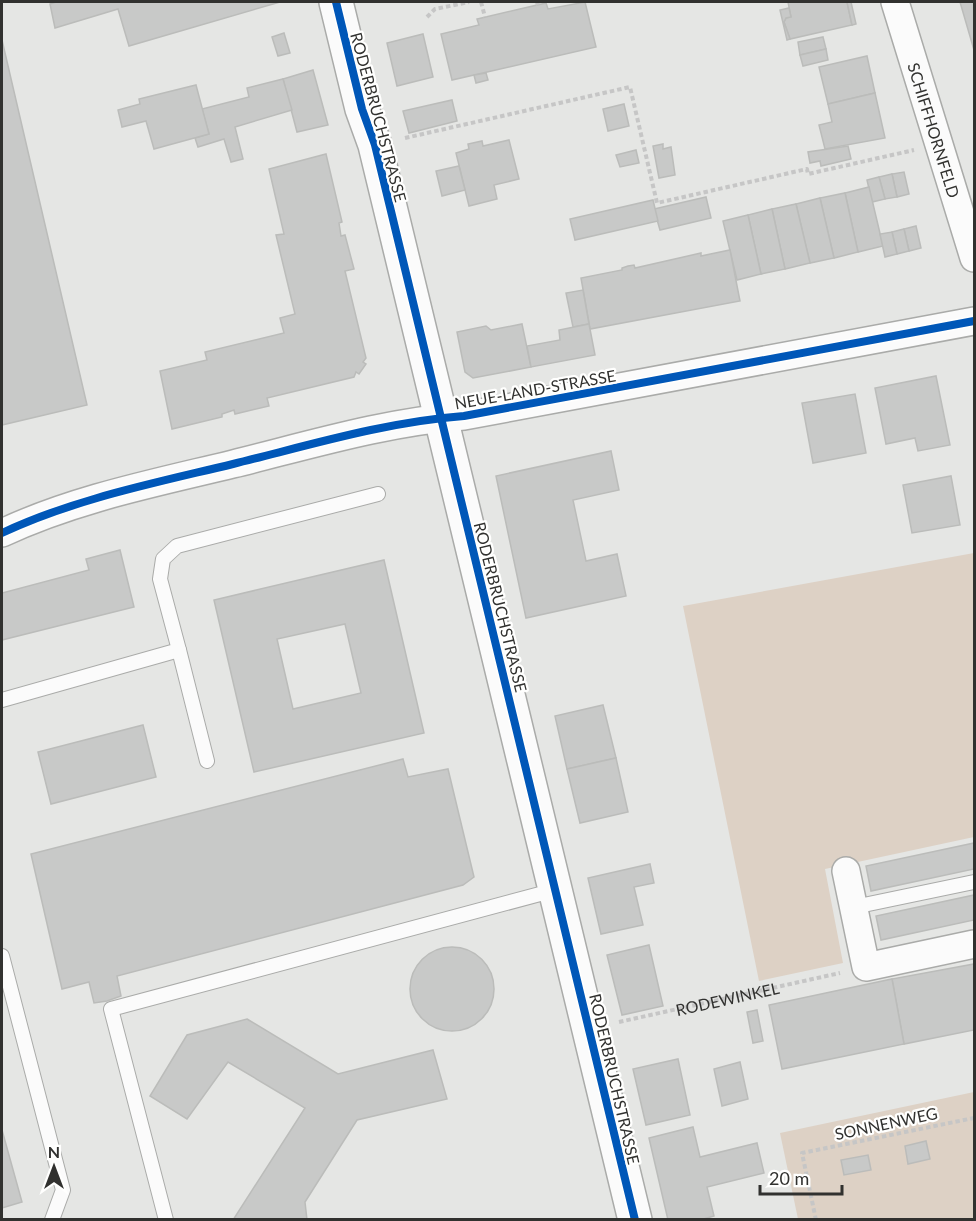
<svg xmlns="http://www.w3.org/2000/svg" width="976" height="1221" font-family="Lato,sans-serif">
  <rect width="100%" height="100%" fill="#e5e6e4"/>
  <!-- green -->
  <g fill="#ddd1c5">
    <polygon points="974,553 974,837 825,869 843,963 759,981 683,606"/>
    <polygon points="974,1092 974,1219 798,1219 780,1133"/>
  </g>
  <!-- building -->
  <g fill="#c8c9c8" stroke="#bbbcba" stroke-width="1.5" fill-rule="evenodd">
    <polygon points="56,2 280,2 129,46 118,9 55,28 50,4"/>
    <polygon points="585,2 596,47 452,80 441,34 479,25 477,19 546,3 548,9"/>
    <polygon points="788,2 847,2 852,25 790,39 784,22 786,18 791,17"/>
    <polygon points="847,2 851,2 856,24 852,25"/>
    <polygon points="960,2 974,2 974,50"/>
    <polygon points="789,8 791,17 786,18 784,22 790,39 787,40 780,10"/>
    <polygon points="284,33 290,53 278,56 272,37"/>
    <polygon points="423,34 433,77 397,86 387,43"/>
    <polygon points="823,37 826,49 800,55 798,42"/>
    <polygon points="2,40 87,405 2,425"/>
    <polygon points="826,49 828,60 803,66 800,55"/>
    <polygon points="867,56 875,93 828,104 819,67"/>
    <polygon points="313,70 328,125 297,132 283,79"/>
    <polygon points="486,73 488,80 476,83 474,75"/>
    <polygon points="283,79 292,110 235,127 243,159 231,162 224,139 198,147 195,138 209,134 202,109 249,97 247,88"/>
    <polygon points="196,85 209,134 154,149 146,121 122,127 118,110 140,104 139,99"/>
    <polygon points="875,93 885,138 825,149 819,125 832,122 828,104"/>
    <polygon points="452,100 457,121 409,133 403,111"/>
    <polygon points="624,104 629,126 608,131 603,109"/>
    <polygon points="509,140 519,179 494,185 497,199 469,206 456,153 469,149 468,144 482,141 483,146"/>
    <polygon points="663,144 663,149 671,147 675,175 659,178 653,146"/>
    <polygon points="848,146 851,159 821,166 820,161 810,163 808,152"/>
    <polygon points="636,150 639,163 620,167 616,155"/>
    <polygon points="326,154 342,222 339,223 341,236 345,235 354,269 345,271 366,358 363,362 366,364 359,374 356,372 354,377 267,398 269,406 235,414 234,410 222,414 222,417 172,429 160,371 207,360 205,352 284,333 280,318 295,314 276,235 284,234 269,169"/>
    <polygon points="459,166 465,190 442,196 436,171"/>
    <polygon points="904,172 909,194 897,197 892,174"/>
    <polygon points="892,174 897,197 885,199 879,177"/>
    <polygon points="879,177 885,199 872,202 867,180"/>
    <polygon points="869,187 883,246 858,252 845,193"/>
    <polygon points="845,193 858,252 834,258 820,198"/>
    <polygon points="706,197 711,218 660,230 654,209"/>
    <polygon points="820,198 834,258 810,263 796,204"/>
    <polygon points="653,200 658,221 575,240 570,219"/>
    <polygon points="796,204 810,263 785,269 772,209"/>
    <polygon points="772,209 785,269 761,274 748,215"/>
    <polygon points="748,215 761,274 737,280 723,221"/>
    <polygon points="916,226 921,248 909,251 904,229"/>
    <polygon points="904,229 909,251 897,254 892,232"/>
    <polygon points="892,232 897,254 885,257 880,234"/>
    <polygon points="730,250 740,301 590,329 581,278 622,270 622,268 628,266 634,265 635,268 701,253 701,256"/>
    <polygon points="583,290 589,324 573,327 566,293"/>
    <polygon points="522,324 531,367 473,378 465,372 457,332 486,326 491,330"/>
    <polygon points="589,324 595,355 531,367 527,346 560,340 559,330"/>
    <polygon points="936,376 950,445 918,451 915,438 886,444 875,388"/>
    <polygon points="855,394 866,453 813,463 802,403"/>
    <polygon points="611,451 619,490 573,500 586,561 617,554 626,596 526,618 496,476"/>
    <polygon points="951,476 960,525 912,533 903,485"/>
    <polygon points="120,550 134,607 2,640 2,593 89,570 86,559"/>
    <path d="M 384,560 L 424,733 L 254,772 L 214,600 ZM 345,624 L 361,693 L 293,709 L 277,639 Z"/>
    <polygon points="603,705 616,758 567,769 555,716"/>
    <polygon points="143,725 156,777 51,804 38,752"/>
    <polygon points="616,758 628,812 580,823 567,769"/>
    <polygon points="403,759 408,777 448,769 474,877 463,885 117,976 121,996 107,1001 94,1003 89,982 62,989 31,854"/>
    <polygon points="974,843 974,869 871,891 866,866"/>
    <polygon points="650,864 654,883 634,887 643,925 601,934 588,878"/>
    <polygon points="974,895 974,920 881,940 876,916"/>
    <polygon points="649,945 663,1006 622,1015 607,955"/>
    <circle cx="452" cy="989" r="42"/>
    <polygon points="974,964 974,1030 904,1044 892,979"/>
    <polygon points="892,979 904,1044 782,1069 769,1005"/>
    <polygon points="757,1010 763,1041 753,1043 747,1012"/>
    <polygon points="247,1019 338,1074 433,1050 447,1099 357,1120 305,1202 307,1220 233,1220 305,1108 228,1062 187,1119 150,1096 187,1035"/>
    <polygon points="678,1059 690,1115 646,1125 633,1069"/>
    <polygon points="740,1062 748,1099 722,1106 714,1069"/>
    <polygon points="693,1127 700,1157 757,1143 764,1173 707,1187 714,1216 700,1220 668,1220 649,1138"/>
    <polygon points="2,1130 22,1202 2,1208"/>
    <polygon points="926,1141 930,1159 908,1164 905,1146"/>
    <polygon points="868,1155 871,1170 844,1175 841,1160"/>
  </g>
  <g fill="none" stroke-linecap="round" stroke-linejoin="round">
    <defs>
      <g id="service">
        <polyline points="179,650 207,761"/>
        <polyline points="2,700 179,650 160,579 163,559 177,546 378,494"/>
        <polyline points="854,907 974,882"/>
        <polyline points="2,956 63,1190 52,1220"/>
        <polyline points="166,1220 111,1009 555,890"/>
      </g>
      <g id="minor">
        <path id="s2" d="M 895,2 L 974,258"/>
        <path d="M 2,533 C 74,499 155,483 233,464 C 310,445 385,422 464,416 L 974,321"/>
        <polyline points="846,871 866,967 974,944"/>
      </g>
      <polyline id="tertiary" points="336,2 362,109 375,145 635,1220"/>
    </defs>
    <!-- service casing -->
    <use href="#service" stroke="#aaaba9" stroke-width="16"/>
    <!-- minor casing -->
    <use href="#minor" stroke="#aaaba9" stroke-width="30"/>
    <!-- tertiary casing -->
    <use href="#tertiary" stroke="#aaaba9" stroke-width="36"/>
    <!-- path -->
    <g stroke="#c6c6c6" stroke-width="4" stroke-dasharray="4.5 3" stroke-linecap="butt">
      <polyline points="481,2 485,17"/>
      <polyline points="537,2 538,5"/>
      <polyline points="427,17 435,9 469,2"/>
      <polyline points="405,138 630,87 657,203 807,169 808,174 914,150"/>
      <path id="s1" d="M 619,1022 L 840,973"/>
      <polyline points="816,1220 802,1153 974,1118"/>
    </g>
    <!-- service -->
    <use href="#service" stroke="#fbfbfb" stroke-width="14"/>
    <!-- minor -->
    <use href="#minor" stroke="#fbfbfb" stroke-width="27"/>
    <!-- tertiary -->
    <use href="#tertiary" stroke="#fbfbfb" stroke-width="33"/>
    <defs>
      <g id="cycleway">
        <polyline points="336,2 362,109 375,145 635,1220"/>
        <path d="M 2,533 C 74,499 155,483 233,464 C 310,445 385,422 464,416 L 974,321"/>
      </g>
    </defs>
    <!-- cycleway casing -->
    <use href="#cycleway" stroke="#fffffe" stroke-width="11"/>
    <!-- cycleway -->
    <use href="#cycleway" stroke="#0057b8" stroke-width="8"/>
  </g>
  <g text-anchor="middle" dominant-baseline="central" stroke-width="4.5" stroke-linejoin="round" paint-order="stroke">
    <!-- street labels -->
    <g font-size="16" fill="#31312f" stroke="#fffffe">
      <text transform="translate(379 117) rotate(75)">RODERBRUCHSTRASSE</text>
      <text stroke="none"><textPath href="#s2" startOffset="134">SCHIFFHORNFELD</textPath></text>
      <text transform="translate(535 389) rotate(-10)">NEUE-LAND-STRASSE</text>
      <text transform="translate(501 607) rotate(76)">RODERBRUCHSTRASSE</text>
      <text stroke="none"><textPath href="#s1" startOffset="111">RODEWINKEL</textPath></text>
      <text transform="translate(615 1079) rotate(77)">RODERBRUCHSTRASSE</text>
      <text transform="translate(886 1123) rotate(-12)">SONNENWEG</text>
    </g>
  </g>
  <!-- border -->
  <rect width="976" height="1221" fill="none" stroke="#31312f" stroke-width="6"/>
  <!-- north arrow -->
  <g transform="translate(54 1167)" stroke="#fffffe" stroke-width="4.5" paint-order="stroke">
  <path d="M0-4.5L10 22L0 15L-10 22Z" fill="#31312f"/>
  <text y="-9" font-size="16" font-weight="bold" text-anchor="middle" fill="#31312f">N</text>
  </g>
  <!-- scale -->
  <path d="M760 1185v9h82v-9" fill="none" stroke="#31312f" stroke-width="3"/>
  <text x="769" y="1185" font-size="18" fill="#31312f" stroke="#fffffe" stroke-width="4.5" paint-order="stroke">20 m</text>
</svg>
